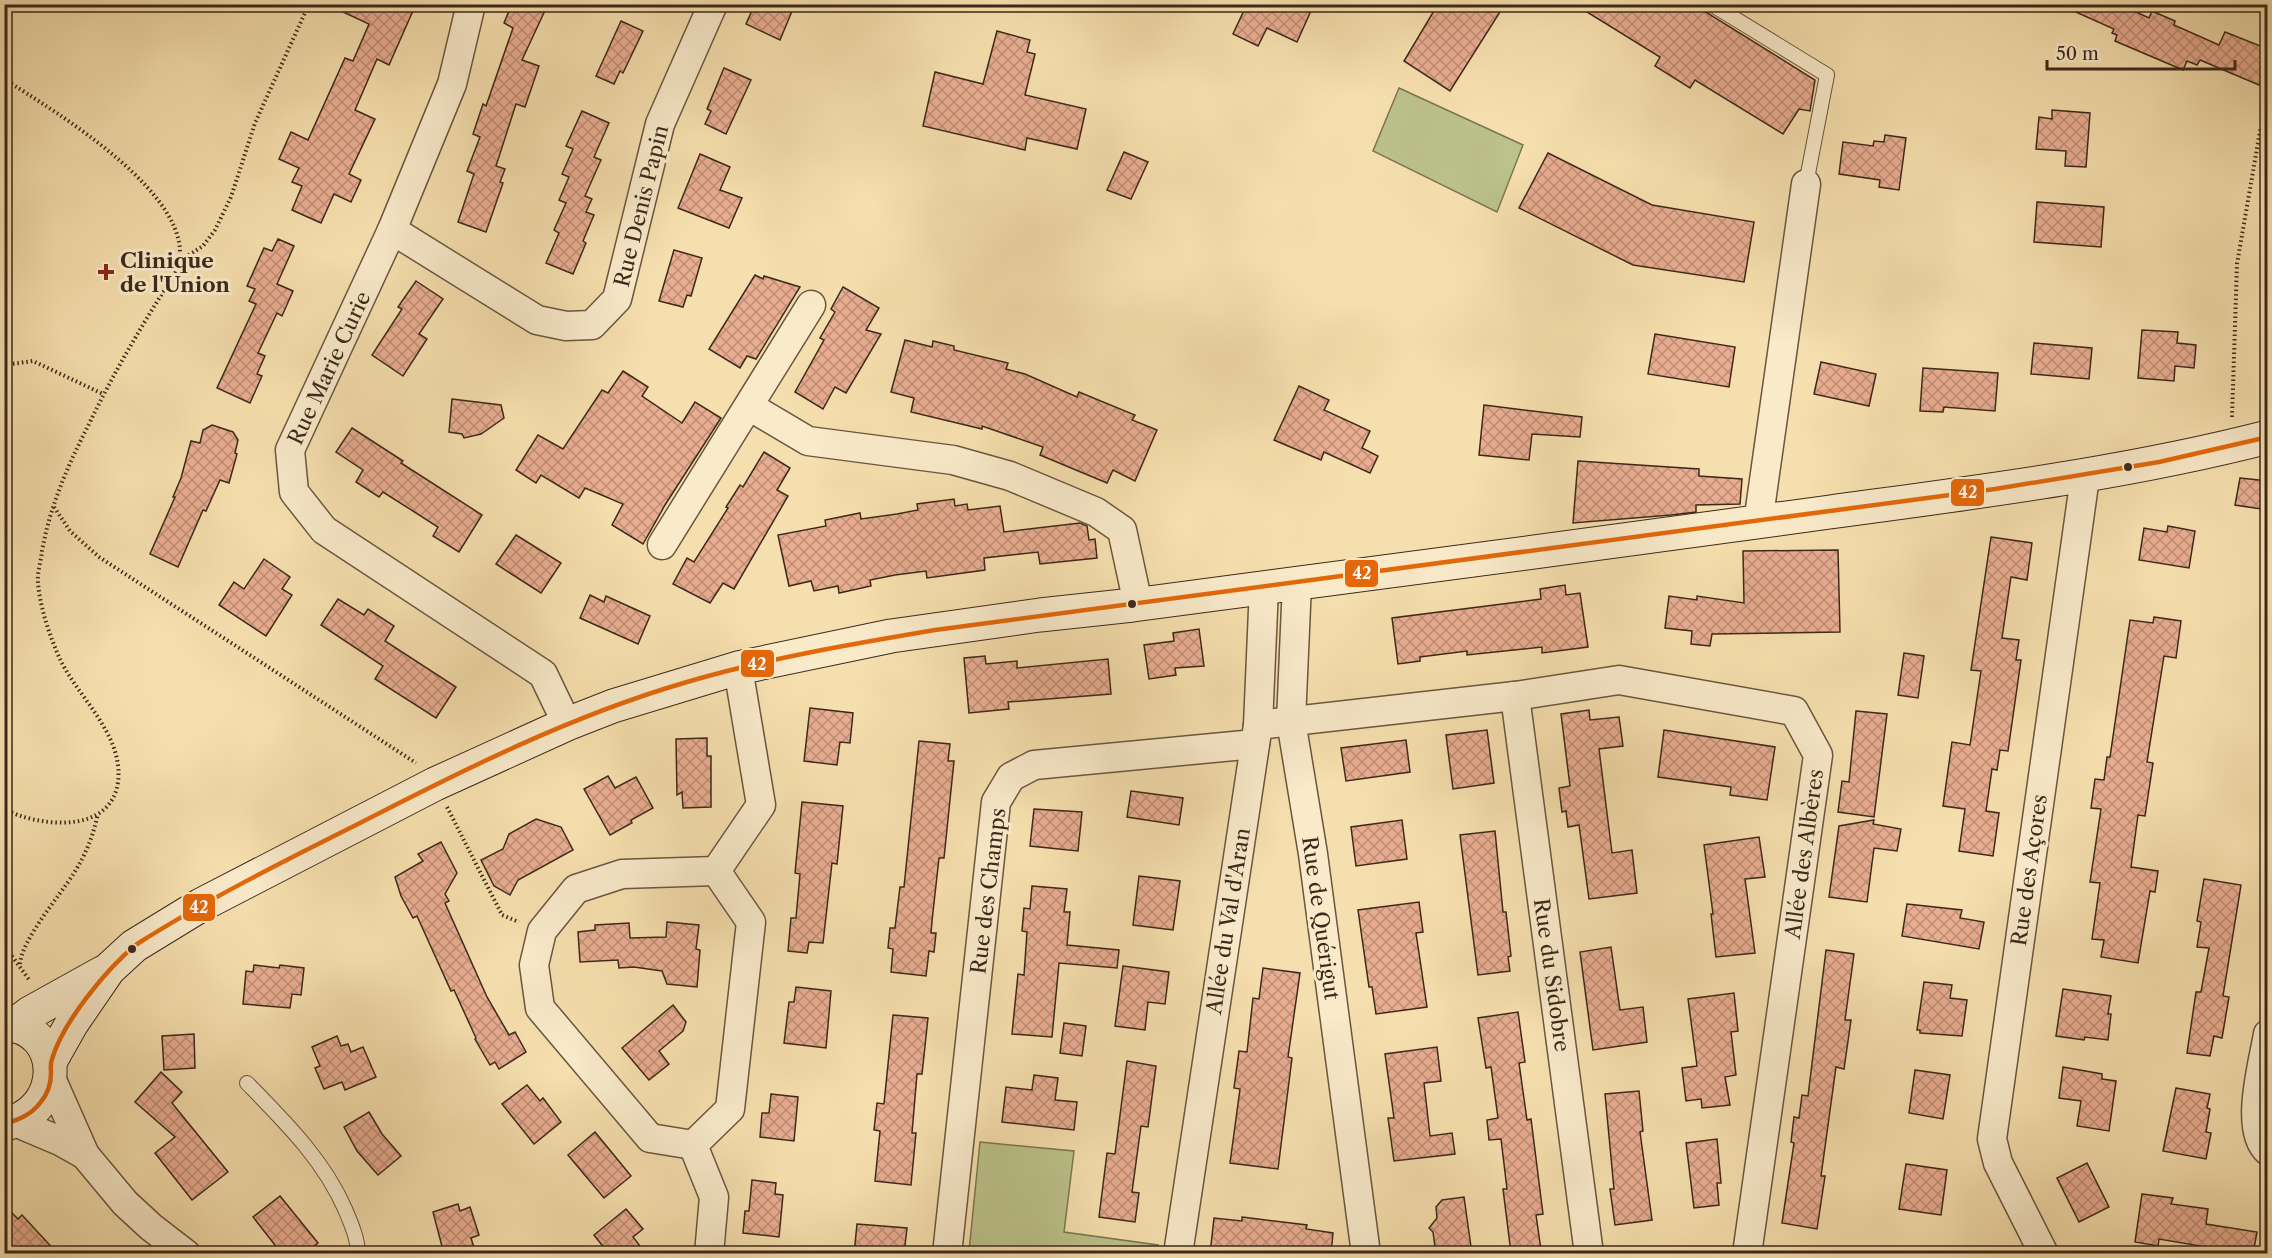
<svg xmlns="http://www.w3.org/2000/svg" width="2272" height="1258" font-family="'Libre Caslon Text',serif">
  <defs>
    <pattern id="building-cross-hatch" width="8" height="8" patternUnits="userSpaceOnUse" patternTransform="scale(1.5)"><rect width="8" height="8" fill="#e9ad91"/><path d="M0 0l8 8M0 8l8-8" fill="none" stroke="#be8d76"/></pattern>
  </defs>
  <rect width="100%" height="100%" fill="#f6dfae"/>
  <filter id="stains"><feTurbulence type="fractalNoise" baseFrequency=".00333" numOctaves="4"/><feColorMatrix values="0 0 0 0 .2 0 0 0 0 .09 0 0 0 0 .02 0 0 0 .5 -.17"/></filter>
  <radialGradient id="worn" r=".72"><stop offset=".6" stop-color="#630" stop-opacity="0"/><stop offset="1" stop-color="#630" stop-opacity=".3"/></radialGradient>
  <!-- grass -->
  <g fill="#bcc28a" stroke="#7c7652" stroke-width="1.5">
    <polygon points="1399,88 1523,145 1497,212 1373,151"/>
    <polygon points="980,1142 1074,1151 1064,1232 1158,1245 1156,1253 992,1254 969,1251"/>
  </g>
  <!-- building -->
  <g fill="url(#building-cross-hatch)" stroke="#3c291a" stroke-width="1.5">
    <polygon points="326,4 416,4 389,65 377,59 355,110 375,119 349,174 361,180 351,202 334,194 321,223 292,210 302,186 292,182 299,168 279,159 291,132 308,140 345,58 353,61 369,24"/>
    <polygon points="512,4 548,4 522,60 539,66 525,107 516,104 496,166 505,169 500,182 503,183 486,232 458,222 474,174 467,171 480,137 473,134 483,104 486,106 513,28 504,23"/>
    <polygon points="755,4 795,4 780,40 746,24"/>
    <polygon points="1247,4 1314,4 1297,42 1267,28 1258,46 1233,34"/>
    <polygon points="1438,4 1505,4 1450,91 1404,61"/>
    <polygon points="1574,4 1693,4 1815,80 1810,111 1799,109 1783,134 1695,80 1690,88 1655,66 1660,57"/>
    <polygon points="2058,4 2119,4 2149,18 2152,11 2175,21 2174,25 2219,45 2225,32 2268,49 2268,66 2259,85 2200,60 2197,65 2187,61 2183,70 2115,41 2117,35 2112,33 2114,29"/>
    <polygon points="621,21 643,31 623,73 620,71 614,84 596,76"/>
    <polygon points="997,31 1030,40 1027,52 1035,54 1025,95 1086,109 1077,149 1027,138 1025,150 923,126 935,72 983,84"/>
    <polygon points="724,68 751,80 726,134 705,124 711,111 707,109"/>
    <polygon points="2052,110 2090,113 2086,167 2065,166 2066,151 2036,149 2039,117 2052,119"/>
    <polygon points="582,111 609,123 594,157 601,160 585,196 592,199 586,212 594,215 583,241 586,243 573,274 546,263 559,233 554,230 566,203 559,200 569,177 562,174 573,149 566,146"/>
    <polygon points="1885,135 1906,138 1899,190 1879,187 1880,180 1839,174 1843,142 1873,146 1874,141 1884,142"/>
    <polygon points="1124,152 1148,162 1131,199 1107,190"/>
    <polygon points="1548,153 1652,205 1754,222 1744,282 1633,265 1519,208"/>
    <polygon points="700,154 730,167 720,190 742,198 729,228 678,208"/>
    <polygon points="2037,202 2104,207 2101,247 2034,242"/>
    <polygon points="278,239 294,246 277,284 293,291 282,316 277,313 258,353 265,356 257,374 262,376 250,403 217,388 256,304 249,301 255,289 247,286 264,248 272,251"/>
    <polygon points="674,250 702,258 691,296 687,295 683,307 659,301"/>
    <polygon points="755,275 763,279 764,276 800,287 756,359 747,356 740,368 709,349"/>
    <polygon points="416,281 443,299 419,334 427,339 403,376 372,355 402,309 398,307"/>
    <polygon points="843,287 879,308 866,330 881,334 846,393 835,387 823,409 795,392 824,340 820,338 835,312 831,309"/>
    <polygon points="2142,330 2178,332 2177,343 2196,345 2194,368 2175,366 2174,381 2138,378"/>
    <polygon points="1655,334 1735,347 1729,387 1648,374"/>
    <polygon points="905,340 932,347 933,341 954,346 954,350 1008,363 1006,369 1025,374 1077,397 1079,392 1135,415 1132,420 1157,430 1135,481 1113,470 1107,483 1040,455 1043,447 982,426 982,429 911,412 914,398 891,392"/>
    <polygon points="2034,343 2092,348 2089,379 2031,374"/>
    <polygon points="1821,362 1876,374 1869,406 1814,394"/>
    <polygon points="1923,368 1998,373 1995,411 1944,407 1943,412 1920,411"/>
    <polygon points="623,371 648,387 642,396 682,423 695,402 721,418 665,505 643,544 612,525 623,504 585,488 579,498 541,475 536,483 516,470 538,435 563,449 602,390 608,393"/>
    <polygon points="1299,386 1329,400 1324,410 1370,431 1362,448 1378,456 1370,473 1324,452 1321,460 1274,440"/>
    <polygon points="452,399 501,405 504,418 481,434 464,438 462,434 449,432"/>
    <polygon points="1484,405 1582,417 1580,437 1532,434 1529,460 1479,455"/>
    <polygon points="212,425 233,432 238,440 235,453 237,454 229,483 220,480 206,511 203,510 178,567 150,554 175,497 173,497 181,478 191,441 200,443 203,430"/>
    <polygon points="352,428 403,461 401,463 482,515 459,552 433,536 438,527 383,492 379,497 356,482 363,470 336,452"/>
    <polygon points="764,452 790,468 777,490 788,496 734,589 723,583 710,603 673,584 687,558 694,562 728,508 726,507 740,485 743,487"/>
    <polygon points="1578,461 1699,469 1699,476 1742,479 1740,504 1696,505 1696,512 1671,515 1573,523"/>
    <polygon points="2240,478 2268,481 2268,510 2235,505"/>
    <polygon points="954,499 955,506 967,504 968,510 1000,506 1004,532 1080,523 1087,526 1089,540 1095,539 1097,558 1040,564 1038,552 984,558 985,570 927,578 926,571 895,575 870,580 871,586 839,593 838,586 814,591 811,581 789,586 778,535 826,526 825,520 860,513 861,519 897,514 918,510 917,504"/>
    <polygon points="2168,526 2195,531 2189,568 2139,560 2144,528 2167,532"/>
    <polygon points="516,535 561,563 541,593 496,564"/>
    <polygon points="1991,537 2032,543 2027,580 2011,577 2002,638 2019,640 2016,660 2021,660 2008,751 2000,750 1997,770 1992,769 1986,811 1999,813 1993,856 1959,851 1965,809 1943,806 1952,742 1970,745 1981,671 1971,670"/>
    <polygon points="1838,550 1840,632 1712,634 1710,646 1691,644 1692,631 1665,628 1669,596 1697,600 1697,596 1744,603 1743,551"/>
    <polygon points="264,559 290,577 282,589 292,595 266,636 219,605 234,582 244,589"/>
    <polygon points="1565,585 1566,595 1580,593 1588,647 1542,653 1542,647 1467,655 1467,651 1420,657 1420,661 1398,664 1392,618 1541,599 1540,589"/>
    <polygon points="590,595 604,602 606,596 650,616 638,644 580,618"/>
    <polygon points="338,599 364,615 368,609 394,626 385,641 456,687 436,718 375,679 383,666 321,625"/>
    <polygon points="2154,617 2181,621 2176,658 2164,656 2147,762 2153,763 2145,816 2138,815 2131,867 2158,871 2155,892 2150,891 2138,963 2101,957 2104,940 2092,939 2100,883 2090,882 2101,809 2091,808 2095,779 2104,780 2107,757 2110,757 2130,620 2153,623"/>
    <polygon points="1199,629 1204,666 1175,668 1176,675 1149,679 1144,645 1174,641 1173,633"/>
    <polygon points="1904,653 1924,656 1918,698 1898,695"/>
    <polygon points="985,656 986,664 1017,661 1017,668 1108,659 1111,694 1008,702 1009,709 969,713 964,658"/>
    <polygon points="810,708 853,713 850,743 840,742 837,765 804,761"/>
    <polygon points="1589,710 1590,720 1619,717 1623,746 1599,749 1612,853 1632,850 1637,893 1589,899 1579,825 1568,827 1566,811 1562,812 1559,788 1570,786 1561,714"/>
    <polygon points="1856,711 1887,714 1874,817 1838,812 1842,781 1849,782"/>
    <polygon points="1487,730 1494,783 1453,789 1446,735"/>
    <polygon points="1664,730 1775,747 1767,800 1730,795 1731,787 1658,777"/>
    <polygon points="707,738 707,756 711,756 711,807 683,808 682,792 677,795 676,739"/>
    <polygon points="1406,740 1410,772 1346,781 1341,748"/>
    <polygon points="919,741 950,744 948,761 954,761 944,858 939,858 932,921 931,933 936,933 934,952 929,951 926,976 891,972 893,949 888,948 890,928 895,928 900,887 904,887"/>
    <polygon points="608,776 615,788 636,777 653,808 631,820 632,823 610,835 584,789"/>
    <polygon points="1131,791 1183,798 1179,825 1127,817"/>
    <polygon points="802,802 843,806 837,864 832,863 823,943 809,942 807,953 788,951 791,918 796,918 800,874 795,873"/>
    <polygon points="1034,809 1082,812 1078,851 1030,846"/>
    <polygon points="536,819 561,827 573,850 518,880 510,895 494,886 481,860 503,849 509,834"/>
    <polygon points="1402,820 1407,859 1356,866 1351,827"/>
    <polygon points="1874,820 1873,824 1901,829 1897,851 1874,848 1867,902 1829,897 1839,826"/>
    <polygon points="1495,831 1503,912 1506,912 1511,956 1508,957 1510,971 1478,975 1460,835"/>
    <polygon points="1759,837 1765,877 1745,879 1755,953 1716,957 1711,914 1713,914 1704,845"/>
    <polygon points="441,842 457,873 445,894 449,901 445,903 487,997 509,1035 515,1032 526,1052 499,1069 495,1062 490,1065 475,1039 476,1038 454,990 451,991 417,916 413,918 401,896 395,877 423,861 418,854"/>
    <polygon points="1139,876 1180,881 1173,930 1133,925"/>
    <polygon points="2204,879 2241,885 2223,996 2229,997 2222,1038 2214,1036 2210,1056 2187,1053 2196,992 2201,992 2209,948 2197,947 2201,922 2197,921"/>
    <polygon points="1032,886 1067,889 1064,912 1070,912 1067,945 1119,950 1117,968 1059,963 1052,1037 1012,1034 1018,974 1024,975 1027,932 1022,931 1024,908 1030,909"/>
    <polygon points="1419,902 1423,932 1416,933 1427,1007 1376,1014 1372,987 1369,987 1358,910"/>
    <polygon points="1907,904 1962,910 1960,918 1984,922 1979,949 1902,936"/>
    <polygon points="667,922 699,925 696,949 700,950 697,987 667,984 662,971 634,967 619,968 618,960 580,962 578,932 595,930 595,925 629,923 630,938 666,937"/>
    <polygon points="1611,947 1620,1010 1643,1007 1647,1042 1593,1050 1580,952"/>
    <polygon points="1826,950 1854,954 1845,1020 1851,1020 1844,1069 1836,1067 1821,1176 1825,1176 1817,1229 1782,1223 1794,1143 1791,1142 1794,1117 1799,1118 1802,1095 1808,1096"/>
    <polygon points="254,965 279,968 280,965 304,968 301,995 292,994 290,1008 243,1004 246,971 253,972"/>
    <polygon points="1123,966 1169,972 1165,1004 1148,1002 1145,1030 1115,1026"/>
    <polygon points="1263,968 1300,973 1288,1057 1292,1058 1278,1169 1230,1163 1240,1089 1234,1088 1239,1051 1247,1052 1253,998 1259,999"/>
    <polygon points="1924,982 1952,985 1950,998 1967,1000 1962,1036 1920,1033 1920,1030 1917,1030"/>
    <polygon points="796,987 831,991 826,1048 784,1043 789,1002 794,1002"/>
    <polygon points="2063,989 2111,996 2108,1014 2111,1014 2108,1040 2085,1037 2084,1040 2056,1036"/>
    <polygon points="1734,993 1738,1031 1731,1032 1736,1075 1725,1077 1730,1105 1702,1108 1701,1099 1686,1101 1682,1068 1697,1066 1688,999"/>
    <polygon points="673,1005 686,1022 683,1031 659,1051 669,1064 649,1080 622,1048"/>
    <polygon points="1518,1012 1525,1062 1519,1063 1527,1120 1531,1119 1543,1214 1536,1215 1541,1250 1511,1253 1503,1189 1507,1189 1501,1139 1489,1140 1487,1120 1498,1118 1491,1067 1486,1068 1478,1018"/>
    <polygon points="893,1015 928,1018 922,1074 917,1074 912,1133 916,1133 911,1185 875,1181 880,1131 874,1130 877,1103 884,1104"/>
    <polygon points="1064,1023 1086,1026 1082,1056 1060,1053"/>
    <polygon points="194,1034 195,1068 164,1070 162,1036"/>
    <polygon points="337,1036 341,1046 348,1044 351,1052 363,1047 376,1077 345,1090 342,1082 324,1089 315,1068 320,1066 312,1047"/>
    <polygon points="1437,1047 1441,1081 1424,1083 1430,1136 1452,1133 1455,1154 1394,1161 1388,1118 1394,1118 1385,1054"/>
    <polygon points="1127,1061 1156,1066 1148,1127 1141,1126 1132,1192 1139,1193 1135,1222 1099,1217 1107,1153 1115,1154"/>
    <polygon points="2063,1067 2102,1074 2102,1079 2116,1081 2109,1131 2077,1126 2081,1101 2059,1098"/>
    <polygon points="1915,1070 1950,1075 1943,1119 1909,1113"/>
    <polygon points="161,1072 182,1092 172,1103 228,1172 192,1200 155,1153 175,1137 135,1102"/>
    <polygon points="1034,1075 1058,1078 1055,1100 1077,1102 1074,1130 1002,1122 1006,1087 1032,1090"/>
    <polygon points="527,1085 540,1101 543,1098 561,1122 534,1144 502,1104"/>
    <polygon points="2176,1088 2210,1094 2207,1108 2210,1109 2206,1132 2211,1133 2206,1159 2163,1151"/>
    <polygon points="1639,1091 1643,1131 1640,1132 1652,1220 1615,1225 1610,1189 1614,1189 1605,1094"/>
    <polygon points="771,1094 798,1097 794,1141 760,1137 762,1113 769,1113"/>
    <polygon points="369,1112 382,1134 401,1156 378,1175 357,1151 344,1127"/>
    <polygon points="595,1132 631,1176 604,1198 568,1155"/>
    <polygon points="1717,1139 1721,1183 1717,1183 1719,1205 1694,1208 1686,1143"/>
    <polygon points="2087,1163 2109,1207 2079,1222 2057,1178"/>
    <polygon points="1906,1164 1947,1170 1941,1215 1899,1209"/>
    <polygon points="752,1180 776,1183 775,1194 783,1195 779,1237 743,1233 745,1211 749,1211"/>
    <polygon points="2142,1194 2173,1198 2171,1204 2208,1209 2206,1224 2257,1232 2253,1254 2224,1254 2225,1250 2159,1239 2158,1246 2135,1242"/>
    <polygon points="280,1196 318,1243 305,1254 282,1254 253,1217"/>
    <polygon points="1464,1197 1472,1254 1436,1254 1433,1232 1429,1228 1437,1218 1436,1207 1442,1200"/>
    <polygon points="458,1204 460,1211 470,1207 479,1235 471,1238 476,1254 444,1254 433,1212"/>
    <polygon points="4,1205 18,1219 22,1215 58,1254 14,1254 4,1244"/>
    <polygon points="626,1209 643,1229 633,1237 646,1254 609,1254 594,1235"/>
    <polygon points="1242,1217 1307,1225 1306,1229 1333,1233 1331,1254 1210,1254 1214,1218 1242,1221"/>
    <polygon points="857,1224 907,1228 904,1254 854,1254"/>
  </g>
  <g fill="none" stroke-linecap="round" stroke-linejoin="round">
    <defs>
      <g id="lane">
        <polyline points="1711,4 1827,75 1806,184"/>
        <path d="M 247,1083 C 285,1122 323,1159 345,1209 C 351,1223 358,1239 358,1254"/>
      </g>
      <g id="street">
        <polyline points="471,4 452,84 392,230 290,450 294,492 324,530 543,674 567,724"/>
        <polyline points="392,230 537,320 566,326 592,325 617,299 660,124 713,4"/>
        <polyline points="749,406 808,441 953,460 1010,476 1096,512 1122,530 1138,604"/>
        <polyline points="1758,523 1806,184"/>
        <polyline points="662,545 811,305"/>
        <polyline points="1297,583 1291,721 1313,854 1366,1254"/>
        <polyline points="1515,696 1589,1254"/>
        <polyline points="1258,725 1515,696 1619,680 1794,711 1818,755 1747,1254"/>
        <path d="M 2268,1034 C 2263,1064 2244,1130 2268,1151"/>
        <polyline points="51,1078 85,1155 125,1203 151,1227 186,1254"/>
        <polyline points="15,1122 60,1141 85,1155"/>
        <polyline points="693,1145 650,1138 540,1008 534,965 542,931 576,889 622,874 716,871"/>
        <polyline points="709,1254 714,1197 693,1145 730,1109 751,922 716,871 761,805 738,668"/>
        <polyline points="947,1254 996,802 1011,777 1034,765 1255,744"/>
        <polyline points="1178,1254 1258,725 1264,587"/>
        <polyline points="2044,1254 1998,1163 1992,1139 2085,477"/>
      </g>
      <g id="secondary">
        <path d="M 4,1024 C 66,1028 65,1113 4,1124"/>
        <polyline points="14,1025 30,1013 102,973"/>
        <path d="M 50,1062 L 72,1023 L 109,969 L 134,946 L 201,905 L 435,784 L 567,724 L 613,706 L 738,668 L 891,636 L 1040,615 L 1133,605 C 1365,573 1598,545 1830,512 C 1977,492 2124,474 2268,437"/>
      </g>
    </defs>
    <!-- lane casing -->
    <use href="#lane" stroke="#6a563f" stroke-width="16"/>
    <!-- street casing -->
    <use href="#street" stroke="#6a563f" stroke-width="31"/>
    <!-- secondary casing -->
    <use href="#secondary" stroke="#3c291a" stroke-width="35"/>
    <!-- path -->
    <g stroke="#3c291a" stroke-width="4" stroke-dasharray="1.5 3" stroke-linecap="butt">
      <path d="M 4,79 C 54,111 203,199 177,270 C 145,320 115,370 89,424 C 68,465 50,506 42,551 C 41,561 37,573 38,583 C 40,607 49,634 59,657 C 77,697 124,734 118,782 C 111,835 38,827 4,809"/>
      <polyline points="181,260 203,246 215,230 231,197 255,123 309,4"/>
      <polyline points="4,365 33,361 103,394"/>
      <polyline points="2232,417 2237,264 2260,131 2268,112"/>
      <polyline points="54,507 70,531 99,557 416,763"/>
      <polyline points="447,807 502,915 519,922"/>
      <polyline points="4,945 30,981"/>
      <path d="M 20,964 C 22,939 59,897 74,873 C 86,854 93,836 98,814"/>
    </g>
    <!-- lane -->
    <use href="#lane" stroke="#f9eaca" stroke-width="14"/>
    <!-- street -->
    <use href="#street" stroke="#f9eaca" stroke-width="28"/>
    <!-- secondary -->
    <use href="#secondary" stroke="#f9eaca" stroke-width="33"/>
    <defs>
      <path id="bus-1" d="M 4,1124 C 18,1120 31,1115 40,1103 C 47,1095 51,1084 51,1073 C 51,1068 50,1064 52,1059 C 63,1022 107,968 137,944 C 208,899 284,861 360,823 C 465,769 573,715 687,682 C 769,658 852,644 935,630 L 1995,489 L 2159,462 L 2268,437"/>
    </defs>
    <!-- bus-1 casing -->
    <use href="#bus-1" stroke="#f9eaca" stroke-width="9"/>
    <!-- bus-1 -->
    <use href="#bus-1" stroke="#e46809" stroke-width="4.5"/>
  </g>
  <!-- markers -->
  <path fill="#8f2418" stroke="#f9eaca" stroke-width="2" d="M103 263h6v6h6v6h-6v6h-6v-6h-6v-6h6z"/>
  <g fill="#3c291a" stroke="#f9eaca" stroke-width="2">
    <circle cx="2128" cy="467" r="5"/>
    <circle cx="1132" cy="604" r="5"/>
    <circle cx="132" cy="949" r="5"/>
  </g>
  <g text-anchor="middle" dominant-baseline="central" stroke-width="6" stroke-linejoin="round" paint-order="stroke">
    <!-- street labels -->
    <g font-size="21" fill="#3c291a" stroke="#f9eaca">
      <text transform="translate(641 206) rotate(-76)">Rue Denis Papin</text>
      <text transform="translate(329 368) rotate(-65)">Rue Marie Curie</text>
      <text transform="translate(1804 854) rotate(-82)">Allée des Albères</text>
      <text transform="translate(2029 870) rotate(-82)">Rue des Açores</text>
      <text transform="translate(988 891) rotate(-83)">Rue des Champs</text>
      <text transform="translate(1321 918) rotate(82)">Rue de Quérigut</text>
      <text transform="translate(1228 921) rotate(-81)">Allée du Val d'Aran</text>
      <text transform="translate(1552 975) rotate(82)">Rue du Sidobre</text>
    </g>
    <!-- poi labels -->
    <g font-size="21" font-weight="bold" fill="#3c291a" stroke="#f9eaca" text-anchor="start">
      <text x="120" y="260">Clinique<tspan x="120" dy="24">de l'Union</tspan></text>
    </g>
  </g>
  <g stroke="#f9eaca" stroke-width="2">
    <rect x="1950" y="478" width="35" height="29" rx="6" fill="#e46809"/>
    <rect x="1344" y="559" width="35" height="29" rx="6" fill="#e46809"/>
    <rect x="740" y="649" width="35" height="29" rx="6" fill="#e46809"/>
    <rect x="182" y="893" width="34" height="29" rx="6" fill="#e46809"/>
  </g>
  <g font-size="16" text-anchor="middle" font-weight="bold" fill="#fff">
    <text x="1968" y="498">42</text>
    <text x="1362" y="579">42</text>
    <text x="757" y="670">42</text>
    <text x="199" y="913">42</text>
  </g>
  <!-- margin -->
  <rect width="2272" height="1258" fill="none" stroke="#f6dfae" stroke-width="24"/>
  <rect x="6" y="6" width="2260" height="1246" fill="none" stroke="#3c291a" stroke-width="3"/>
  <rect x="12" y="12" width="2248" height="1234" fill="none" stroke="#3c291a" stroke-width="1.5"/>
  <!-- scale -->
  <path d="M2047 60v9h188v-9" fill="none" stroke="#3c291a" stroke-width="3"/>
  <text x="2056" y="60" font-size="18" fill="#3c291a" stroke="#f9eaca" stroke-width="4.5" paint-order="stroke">50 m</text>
  <rect width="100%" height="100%" filter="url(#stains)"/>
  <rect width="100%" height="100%" fill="url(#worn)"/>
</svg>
